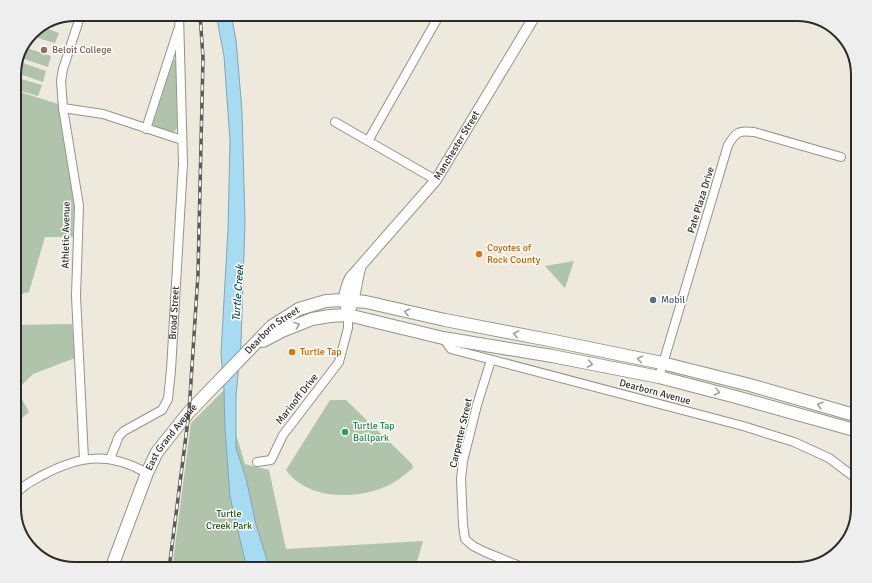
<svg xmlns="http://www.w3.org/2000/svg" width="872" height="583" font-family="Signika,sans-serif">
  <rect width="100%" height="100%" fill="#ede9dd"/>
  <!-- green -->
  <g fill="#afc4ab">
    <polygon points="43,27 59,33 55,43 31,36 33,31"/>
    <polygon points="27,48 51,56 48,67 24,59"/>
    <polygon points="173,59 175,60 176,63 177,128 175,131 172,133 154,126 153,124"/>
    <polygon points="23,63 46,71 43,82 19,74"/>
    <polygon points="18,78 42,85 38,96 14,89"/>
    <polygon points="14,90 58,104 74,202 73,237 45,237 29,292 18,295 14,313"/>
    <polygon points="574,261 565,288 545,266"/>
    <polygon points="72,324 75,358 33,374 17,390 29,412 14,425 14,325"/>
    <polygon points="224,390 231,418 245,464 269,470 286,549 423,541 415,569 172,569 191,423"/>
    <path d="M 330,400 L 346,400 L 412,464 L 413,468 C 406,473 400,479 393,483 C 362,500 309,502 286,470 Z"/>
  </g>
  <!-- water -->
  <polygon fill="#a6dbf1" stroke="#82a6b4" points="216,14 231,14 236,40 242,111 245,223 241,343 236,396 236,448 246,478 256,525 270,569 247,569 230,497 225,429 224,390 221,354 228,229 230,141 224,56"/>
  <g fill="none" stroke-linecap="round" stroke-linejoin="round">
    <defs>
      <g id="minor">
        <polyline points="81,14 63,69 61,81 63,108 79,206 76,296 84,459"/>
        <polyline points="63,108 103,114 182,140"/>
        <polyline points="335,122 436,180"/>
        <polyline points="146,129 178,30"/>
        <polyline points="368,141 440,14"/>
        <polyline points="443,338 451,349 743,426 794,442 829,458 858,480"/>
        <polyline points="491,360 477,405 463,461 461,479 463,525 465,539 473,546 485,552 527,569"/>
        <path d="M 659,377 L 728,145 C 736,132 739,130 754,132 L 841,157"/>
        <path id="s1" d="M 110,459 L 119,436 L 124,431 L 162,410 L 168,399 L 171,370 L 183,164 L 179,14"/>
        <polyline points="257,462 271,460 283,435 339,362 348,328 348,315"/>
        <path d="M 14,497 C 21,486 32,481 43,475 C 81,455 109,452 147,473"/>
      </g>
      <g id="tertiary">
        <path d="M 351,308 C 356,295 356,282 360,269"/>
        <path id="s2" d="M 348,315 C 343,298 343,294 350,278 L 436,180 L 536,14"/>
      </g>
      <g id="primary">
        <polyline points="263,341 282,331 312,319 330,316 348,315 443,338 552,356 659,377 736,397 858,431"/>
        <path id="s3" d="M 111,569 L 147,473 L 157,452 L 189,412 L 272,326 L 299,309 L 326,301 L 343,300 L 366,302 L 445,320 L 554,341 L 662,363 L 750,385 L 858,416"/>
      </g>
    </defs>
    <!-- minor casing -->
    <use href="#minor" stroke="#969388" stroke-width="10"/>
    <!-- tertiary casing -->
    <use href="#tertiary" stroke="#969388" stroke-width="12"/>
    <!-- primary casing -->
    <use href="#primary" stroke="#969388" stroke-width="14"/>
    <!-- minor -->
    <use href="#minor" stroke="#fff" stroke-width="8"/>
    <!-- tertiary -->
    <use href="#tertiary" stroke="#fff" stroke-width="10"/>
    <!-- primary -->
    <use href="#primary" stroke="#fff" stroke-width="12"/>
    <defs>
      <polyline id="rail" points="169,569 189,412 198,274 203,58 200,14"/>
    </defs>
    <!-- rail casing -->
    <use href="#rail" stroke="#5c5b54" stroke-width="3.5"/>
    <!-- rail -->
    <use href="#rail" stroke="#fff" stroke-width="2" stroke-dasharray="6" stroke-linecap="butt"/>
  </g>
  <!-- one-way arrows -->
  <defs><path id="oneway-chevron" d="M-2-3.5L2.5 0L-2 3.5" fill="none" stroke-width="1.6" stroke-linecap="round" stroke-linejoin="round"/></defs>
  <g stroke="#a0a09e">
    <use href="#oneway-chevron" transform="translate(407 312) rotate(-167)"/>
    <use href="#oneway-chevron" transform="translate(297 325) rotate(-20)"/>
    <use href="#oneway-chevron" transform="translate(516 334) rotate(-169)"/>
    <use href="#oneway-chevron" transform="translate(640 359) rotate(-168)"/>
    <use href="#oneway-chevron" transform="translate(590 364) rotate(11)"/>
    <use href="#oneway-chevron" transform="translate(717 392) rotate(14)"/>
    <use href="#oneway-chevron" transform="translate(820 405) rotate(-164)"/>
  </g>
  <!-- markers -->
  <circle fill="#8d6e63" stroke="#fff" stroke-width="1.5" cx="44" cy="50" r="4"/>
  <g fill="#e8710a" stroke="#fff" stroke-width="1.5">
    <circle cx="479" cy="254" r="4"/>
    <circle cx="292" cy="352" r="4"/>
  </g>
  <circle fill="#5c6f8a" stroke="#fff" stroke-width="1.5" cx="653" cy="300" r="4"/>
  <circle fill="#2e9e5b" stroke="#fff" stroke-width="1.5" cx="345" cy="432" r="4"/>
  <g text-anchor="middle" dominant-baseline="central" stroke-width="3" stroke-linejoin="round" paint-order="stroke">
    <!-- education labels -->
    <g font-size="10" fill="#785e54" stroke="#fff" text-anchor="start">
      <text x="52" y="50">Beloit College</text>
    </g>
    <!-- street labels -->
    <g font-size="10" fill="#2d2c27" stroke="#fff">
      <text stroke="none"><textPath href="#s2" startOffset="209">Manchester Street</textPath></text>
      <text transform="translate(701 200) rotate(-73)">Pate Plaza Drive</text>
      <text transform="translate(66 235) rotate(-89)">Athletic Avenue</text>
      <text stroke="none"><textPath href="#s1" startOffset="174">Broad Street</textPath></text>
      <text stroke="none"><textPath href="#s3" startOffset="294">Dearborn Street</textPath></text>
      <text transform="translate(655 392) rotate(15)">Dearborn Avenue</text>
      <text transform="translate(297 399) rotate(-52)">Marinoff Drive</text>
      <text transform="translate(461 433) rotate(-77)">Carpenter Street</text>
      <text stroke="none"><textPath href="#s3" startOffset="146">East Grand Avenue</textPath></text>
    </g>
    <!-- food labels -->
    <g font-size="10" fill="#c56008" stroke="#fff" text-anchor="start">
      <text x="487" y="248">Coyotes of<tspan x="487" dy="12">Rock County</tspan></text>
      <text x="300" y="352">Turtle Tap</text>
    </g>
    <!-- service labels -->
    <g font-size="10" fill="#4e5e75" stroke="#fff" text-anchor="start">
      <text x="661" y="300">Mobil</text>
    </g>
    <!-- leisure labels -->
    <g font-size="10" fill="#27864d" stroke="#fff" text-anchor="start">
      <text x="353" y="426">Turtle Tap<tspan x="353" dy="12">Ballpark</tspan></text>
    </g>
    <!-- park labels -->
    <g font-size="10" fill="#264f1c" stroke="#fff">
      <text x="229" y="514">Turtle<tspan x="229" dy="12">Creek Park</tspan></text>
    </g>
    <!-- water labels -->
    <g font-size="11" font-style="italic" fill="#103e4e" stroke="#fff">
      <text transform="translate(238 293) rotate(-86)">Turtle Creek</text>
    </g>
  </g>
  <!-- crop -->
  <path d="M0 0H872V583H0ZM75 21H797A54 54 0 0 1 851 75V508A54 54 0 0 1 797 562H75A54 54 0 0 1 21 508V75A54 54 0 0 1 75 21Z" fill="#eee" fill-rule="evenodd"/>
  <path fill="none" stroke="#2d2c27" stroke-width="2" d="M75 21H797A54 54 0 0 1 851 75V508A54 54 0 0 1 797 562H75A54 54 0 0 1 21 508V75A54 54 0 0 1 75 21Z"/>
</svg>
